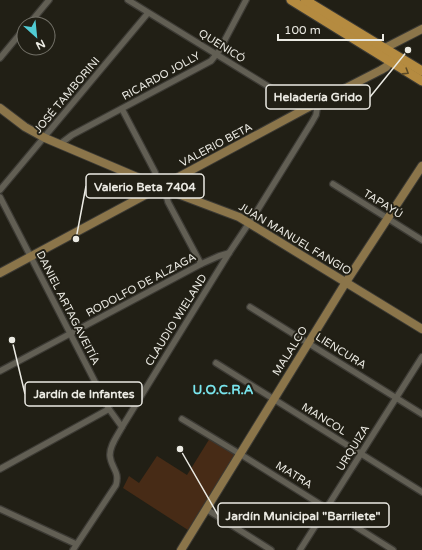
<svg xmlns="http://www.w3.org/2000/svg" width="422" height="550" font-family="'Varela Round',sans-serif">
  <rect width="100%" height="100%" fill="#211f15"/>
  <!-- green -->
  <polygon fill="#472b16" points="210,438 235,454 188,530 123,488 129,476 139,483 157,456 187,475"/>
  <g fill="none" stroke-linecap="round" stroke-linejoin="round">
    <defs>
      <g id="street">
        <polyline points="128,0 305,109"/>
        <polyline points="29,24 49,0"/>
        <polyline points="0,58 24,29"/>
        <polyline points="122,109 155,172 156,176 154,183"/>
        <polyline points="60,144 72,135 211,61 219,51 246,0"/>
        <polyline points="333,184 422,240"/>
        <polyline points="0,190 148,13"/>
        <polyline points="170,191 167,198 168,202 201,264"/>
        <polyline points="0,197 109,409 122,427"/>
        <polyline points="250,307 422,414"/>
        <polyline points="216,363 422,492"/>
        <polyline points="0,371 201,264 219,256 229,253"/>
        <polyline points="182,419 240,454 393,550"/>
        <polyline points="0,469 109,409"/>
        <polyline points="0,509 76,544"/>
        <polyline points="206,509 271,550"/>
        <path d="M 73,550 L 116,485 C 120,471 111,468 110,456 C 109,446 118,435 122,427 L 229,253 L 257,211 L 312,122 L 316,115 L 318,103"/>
        <polyline points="300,550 422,357"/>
      </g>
      <g id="secondary">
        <polyline points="382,54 385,48 422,29"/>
        <polyline points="0,108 25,127 45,138 170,191 239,217 422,329"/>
        <polyline points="0,273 305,109 381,70 386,67 393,58"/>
        <polyline points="181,550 346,282 422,166"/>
      </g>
      <g id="primary">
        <polyline points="291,0 422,81"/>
        <polyline points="305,0 422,71"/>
      </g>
    </defs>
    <!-- street casing -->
    <use href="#street" stroke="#3c3a34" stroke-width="8"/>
    <!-- secondary casing -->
    <use href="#secondary" stroke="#3c3a34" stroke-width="10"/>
    <!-- primary casing -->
    <use href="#primary" stroke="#3c3a34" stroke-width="11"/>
    <!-- street -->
    <use href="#street" stroke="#625f54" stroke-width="5.5"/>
    <!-- secondary -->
    <use href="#secondary" stroke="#8b754a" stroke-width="8"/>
    <!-- primary -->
    <use href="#primary" stroke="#b58b40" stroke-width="9"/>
  </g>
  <!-- one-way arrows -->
  <defs><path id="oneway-chevron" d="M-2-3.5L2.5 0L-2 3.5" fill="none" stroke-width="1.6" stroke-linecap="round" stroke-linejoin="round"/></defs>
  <use stroke="#5c4a26" href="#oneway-chevron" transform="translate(406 72) rotate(32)"/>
  <g text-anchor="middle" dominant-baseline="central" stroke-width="4" stroke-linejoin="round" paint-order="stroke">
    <!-- street labels -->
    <g font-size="11" fill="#ebeae3" stroke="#211f15">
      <text transform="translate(222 46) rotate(32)">QUENICÓ</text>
      <text transform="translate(161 76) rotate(-29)">RICARDO JOLLY</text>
      <text transform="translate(67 95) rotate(-50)">JOSÉ TAMBORINI</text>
      <text transform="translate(216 145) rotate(-28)">VALERIO BETA</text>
      <text transform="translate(383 204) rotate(32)">TAPAYÚ</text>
      <text transform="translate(295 239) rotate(31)">JUAN MANUEL FANGIO</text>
      <text transform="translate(141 285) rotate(-28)">RODOLFO DE ALZAGA</text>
      <text transform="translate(68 308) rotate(63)">DANIEL ARTAGAVEITÍA</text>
      <text transform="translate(176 320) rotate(-58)">CLAUDIO WIELAND</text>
      <text transform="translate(290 351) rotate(-58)">MALALCO</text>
      <text transform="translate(341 351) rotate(32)">LIENCURA</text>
      <text transform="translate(324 419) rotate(32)">MANCOL</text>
      <text transform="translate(353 448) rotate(-58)">URQUIZA</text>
      <text transform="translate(294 475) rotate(32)">MATRA</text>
    </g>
    <!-- quarter labels -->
    <g font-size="13" font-weight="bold" fill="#79e5ed" stroke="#211f15">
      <text x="223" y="390">U.O.C.R.A</text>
    </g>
  </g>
  <!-- callouts -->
  <path fill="none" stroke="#ebeae3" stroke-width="1.5" d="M408 50L370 97M76 239L86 186M12 340L25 394M180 449L218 515"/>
  <g fill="#ebeae3" stroke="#211f15" stroke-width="1.5">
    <circle cx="408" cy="50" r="4"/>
    <circle cx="76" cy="239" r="4"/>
    <circle cx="12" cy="340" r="4"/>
    <circle cx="180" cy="449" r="4"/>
  </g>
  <g fill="#211f15" stroke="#ebeae3" stroke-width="1.5">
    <rect x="266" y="85" width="104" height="24" rx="4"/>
    <rect x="86" y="174" width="118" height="24" rx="4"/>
    <rect x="25" y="382" width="117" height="24" rx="4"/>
    <rect x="218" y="503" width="171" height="24" rx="4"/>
  </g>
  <g font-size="12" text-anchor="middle" font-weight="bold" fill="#ebeae3">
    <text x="318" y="101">Heladería Grido</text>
    <text x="145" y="191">Valerio Beta 7404</text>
    <text x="84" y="398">Jardín de Infantes</text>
    <text x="303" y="520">Jardín Municipal "Barrilete"</text>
  </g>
  <!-- north arrow -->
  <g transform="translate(36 36) rotate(153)"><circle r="19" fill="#211f15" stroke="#727067"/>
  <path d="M0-3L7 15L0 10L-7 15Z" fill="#51ccd4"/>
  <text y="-6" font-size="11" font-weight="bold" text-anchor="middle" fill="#ebeae3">N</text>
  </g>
  <!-- scale -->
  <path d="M278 34v6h105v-6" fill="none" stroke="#ebeae3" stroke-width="2"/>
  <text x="284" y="34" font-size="12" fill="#ebeae3" stroke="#211f15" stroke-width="3" paint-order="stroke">100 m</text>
</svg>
